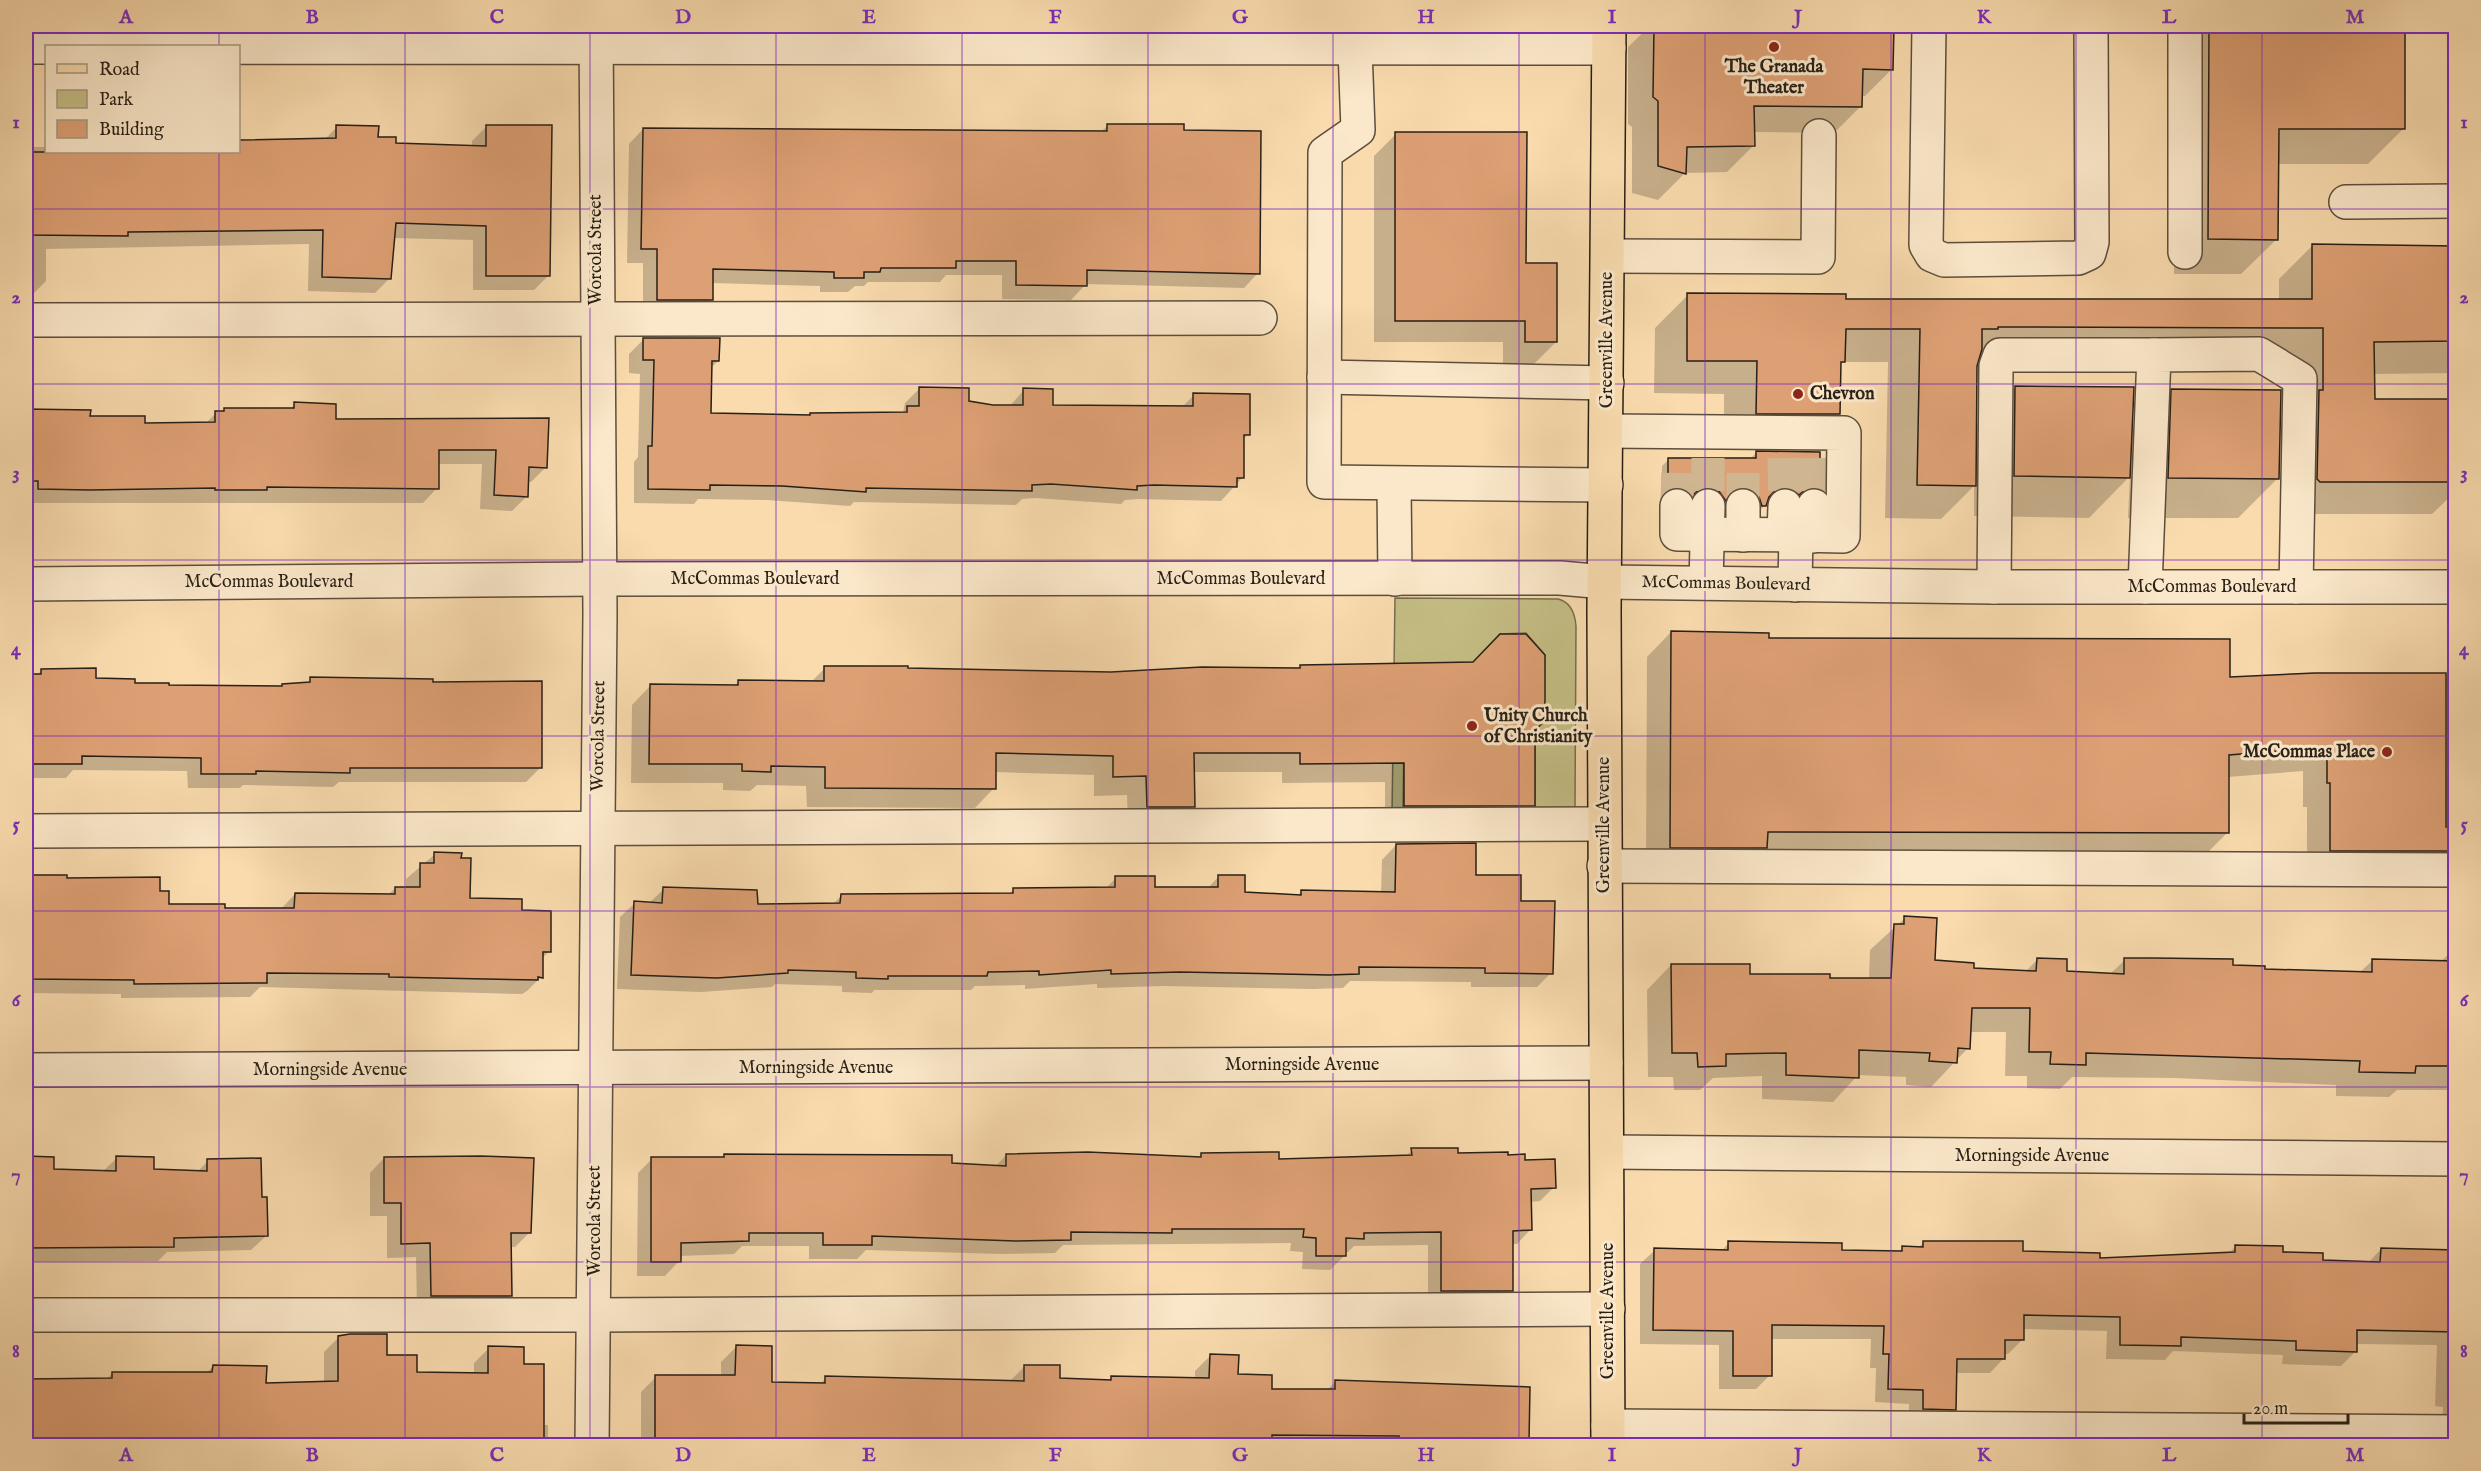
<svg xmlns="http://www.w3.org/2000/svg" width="2481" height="1471" font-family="'IM FELL English',serif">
  <rect width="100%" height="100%" fill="#f9dbae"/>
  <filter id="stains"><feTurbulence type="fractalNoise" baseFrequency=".00333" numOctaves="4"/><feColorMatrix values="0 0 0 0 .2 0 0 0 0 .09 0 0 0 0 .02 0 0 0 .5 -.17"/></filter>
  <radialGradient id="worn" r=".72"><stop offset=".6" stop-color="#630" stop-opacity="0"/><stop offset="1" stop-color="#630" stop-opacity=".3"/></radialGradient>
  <!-- green -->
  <path fill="#c5be85" stroke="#766e4e" stroke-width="1.5" d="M 1395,598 L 1558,599 C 1571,602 1575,614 1576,626 L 1575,807 L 1570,811 L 1535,811 L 1535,735 L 1533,731 L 1545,655 L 1526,633 L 1500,634 L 1484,651 L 1484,662 L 1405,664 L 1403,814 L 1392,814 Z"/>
  <!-- shadow -->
  <g fill="#0003">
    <polygon points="1446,26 1533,26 1526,32 1446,32"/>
    <polygon points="1650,26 1892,26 1892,69 1865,96 1861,96 1861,106 1834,133 1753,132 1753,146 1727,172 1685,173 1658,200 1632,193 1632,127 1628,124 1628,47"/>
    <polygon points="2174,26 2403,26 2403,129 2368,164 2277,164 2277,239 2241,274 2174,274"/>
    <polygon points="487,126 549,275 534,290 473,290 473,240 393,238 390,278 375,293 308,291 309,244 46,249 46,281 32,295 26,295 26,147 46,147 46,152 238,152 324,140 337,127 394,145 472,147 472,141"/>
    <polygon points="1107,126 1183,132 1258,273 1244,288 1086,284 1071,300 1002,299 1002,275 946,275 940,282 868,282 864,286 855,286 848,292 820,292 820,286 712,283 711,300 697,314 643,314 643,263 627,263 629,144 643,129 1100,133"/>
    <polygon points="1396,134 1525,264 1556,342 1534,364 1503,364 1503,342 1374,342 1374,156"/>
    <polygon points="2312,246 2456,246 2456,373 2373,374 2373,401 2456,403 2456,491 2432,514 2287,514 2290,361 1977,360 1975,427 2015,387 2131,432 2172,390 2278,478 2238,518 2128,518 2130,476 2089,518 1974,516 1974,486 1941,519 1885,518 1888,362 1843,362 1839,366 1839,414 1805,447 1724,446 1724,394 1654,393 1655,328 1688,295 1845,300 2279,301 2279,279"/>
    <polygon points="644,339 718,361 711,368 710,414 807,417 810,414 903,413 905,403 920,388 993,407 1009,407 1024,390 1051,406 1181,408 1194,395 1248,434 1242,441 1242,478 1221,501 1138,499 1125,500 1121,504 1035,498 1022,499 1016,505 854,502 850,506 767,500 698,499 694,504 634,503 634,462 638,457 640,374 629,373 629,354"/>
    <polygon points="295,404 334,420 547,419 546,467 531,482 527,482 527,496 512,511 480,509 482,464 438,464 437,488 423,503 26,503 26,410 89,411 89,417 143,425 205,424 216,413 225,410 289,410"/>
    <polygon points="1756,453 1819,488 1812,495 1797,496 1791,501 1779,494 1768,496 1765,505 1758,512 1736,494 1727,496 1718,506 1701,494 1691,496 1685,501 1670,494 1662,496 1662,466 1669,459 1750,459"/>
    <polygon points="1671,632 2228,678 2315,674 2456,674 2456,1086 2451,1090 2397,1090 2389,1097 2336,1096 2336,1085 2175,1078 2072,1077 2060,1089 2027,1088 2027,1076 2005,1076 2006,1032 1969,1032 1968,1048 1931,1087 1906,1085 1906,1077 1858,1075 1833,1102 1762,1099 1762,1076 1713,1078 1700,1090 1674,1090 1673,1077 1648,1077 1647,990 1671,965 1749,975 1869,980 1870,950 1905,918 1934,962 1972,970 2025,972 2037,960 2066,972 2110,974 2125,960 2264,970 2359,973 2373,960 2440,962 2449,954 2447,907 2451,896 2449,886 2307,874 2307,807 2303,807 2303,771 2228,777 2228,832 2203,857 1646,871 1647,657"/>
    <polygon points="1301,667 1533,731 1533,805 1514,824 1385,825 1385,782 1282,783 1282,772 1193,772 1193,806 1174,826 1128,826 1127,795 1094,796 1094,775 994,772 994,788 975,808 807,807 806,786 757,785 750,791 723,790 723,783 631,783 632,705 651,685 734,686 739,681 810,683 825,668 1112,673 1298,669"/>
    <polygon points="42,670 95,680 167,687 280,688 306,683 311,679 432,684 541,767 526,782 339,782 333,787 243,785 240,788 188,788 187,771 73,770 66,778 26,778 26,676 36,676"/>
    <polygon points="1396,845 1474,877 1519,902 1551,973 1537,987 1471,987 1471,982 1350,981 1343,988 1313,989 1163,986 1097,988 1097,984 1025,989 1025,985 975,986 971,990 874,990 872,993 842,992 842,986 775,984 772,987 701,992 617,989 620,917 635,903 649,903 664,889 756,906 832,905 842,895 1008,895 1014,889 1105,889 1116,878 1153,889 1207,889 1219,876 1243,894 1297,896 1302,891 1381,894 1382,860"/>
    <polygon points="435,854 468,900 520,912 549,952 541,959 541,977 527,991 522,994 260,987 250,997 121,998 121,994 26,993 26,876 65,877 65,879 158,893 168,906 280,910 295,894 388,895 395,888 406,888 406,879"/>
    <polygon points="1412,1150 1507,1156 1524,1161 1554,1187 1540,1201 1530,1202 1531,1229 1517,1244 1512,1244 1511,1290 1497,1304 1428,1305 1428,1245 1354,1246 1348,1252 1344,1252 1344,1256 1330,1270 1302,1269 1303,1252 1290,1251 1291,1243 1063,1245 1055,1253 1001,1254 866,1250 857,1259 809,1259 809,1246 742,1246 734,1254 679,1256 679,1261 665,1276 637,1276 638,1173 652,1159 721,1159 725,1156 995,1167 1006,1155 1198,1158 1202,1154 1278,1161 1406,1156"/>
    <polygon points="26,1158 52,1158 52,1171 102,1172 117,1158 152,1171 197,1172 208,1161 260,1199 266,1236 251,1250 167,1252 158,1261 26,1262"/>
    <polygon points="384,1158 529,1233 515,1247 510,1247 510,1296 496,1310 417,1310 416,1257 387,1258 387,1216 370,1216 370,1173"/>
    <polygon points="1924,1242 2098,1260 2228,1254 2236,1246 2322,1261 2368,1263 2381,1249 2456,1251 2456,1431 2442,1427 2443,1407 2435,1406 2437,1345 2355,1344 2355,1352 2341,1366 2282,1364 2283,1355 2173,1351 2165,1360 2106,1359 2107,1331 2022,1329 2022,1340 2008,1354 2004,1354 2004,1358 1990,1373 1955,1373 1954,1409 1940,1423 1909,1423 1909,1404 1875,1402 1876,1368 1870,1368 1871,1339 1770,1339 1770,1375 1756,1389 1719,1389 1719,1345 1640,1344 1640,1264 1655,1250 1721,1251 1729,1243 1840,1251 1898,1253 1903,1247 1918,1248"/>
    <polygon points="339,1337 386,1357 415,1374 474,1374 474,1363 489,1348 523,1365 542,1425 548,1425 548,1446 26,1446 26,1380 106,1380 112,1373 206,1374 213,1366 265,1385 324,1383 324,1352"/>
    <polygon points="736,1347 770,1384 819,1385 826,1378 1010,1381 1025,1366 1058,1380 1108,1381 1112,1377 1195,1379 1195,1371 1210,1356 1237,1375 1270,1391 1326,1391 1336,1381 1528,1442 1524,1446 641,1446 641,1392 656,1377 721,1377 721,1362"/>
  </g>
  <!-- building -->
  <g fill="#dda074" stroke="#281f16" stroke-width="1.5">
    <polygon points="1654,26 1894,26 1893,70 1863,69 1862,107 1754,106 1755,146 1687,147 1686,174 1658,166 1658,101 1653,97"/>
    <polygon points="2209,26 2405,26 2405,129 2279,129 2278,240 2208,239"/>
    <polygon points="1107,124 1184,124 1184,130 1261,131 1260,274 1087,270 1087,286 1016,285 1016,261 956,261 956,268 881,268 880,272 864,272 864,278 834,278 834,272 713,269 713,300 657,300 657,249 641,249 643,128 1107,131"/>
    <polygon points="336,125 379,126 378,137 396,137 396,143 486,146 486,125 552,125 550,276 486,276 486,226 396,223 391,279 322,277 323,230 128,232 128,236 26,235 26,152 238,152 238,140 336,138"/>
    <polygon points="1395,132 1527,132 1526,263 1557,263 1557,342 1525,342 1525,321 1395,321"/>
    <polygon points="2312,244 2456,246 2456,341 2374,342 2375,399 2456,399 2456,482 2320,482 2317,479 2319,390 2323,390 2323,328 1998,327 1998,329 1982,329 1982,349 1977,366 1976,486 1917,485 1920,329 1846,329 1845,362 1841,362 1840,414 1756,414 1757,361 1687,361 1687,293 1846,294 1846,299 2312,299"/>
    <polygon points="643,338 720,338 719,361 712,361 711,413 810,415 810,413 907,412 907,406 919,406 919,387 969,388 969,401 993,405 1023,405 1023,388 1053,389 1053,405 1193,406 1193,393 1250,394 1250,435 1244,435 1244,478 1237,478 1237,487 1154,485 1137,486 1137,490 1051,484 1032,485 1032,491 866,488 866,492 782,486 710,485 710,490 648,489 648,446 652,446 654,360 643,360"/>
    <polygon points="2015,386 2134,387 2130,478 2014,476"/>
    <polygon points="2171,389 2281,390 2279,479 2168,478"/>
    <polygon points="294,402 336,404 336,419 549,418 547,468 529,467 528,497 494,495 496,450 439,450 439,489 267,487 267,490 215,490 215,488 89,490 38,489 38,481 26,481 26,409 91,410 90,416 145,416 145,423 215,422 215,411 224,411 224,408 294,408"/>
    <polygon points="1756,451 1820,452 1820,489 1806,489 1799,495 1786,487 1777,489 1769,497 1766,506 1762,506 1759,497 1753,490 1744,487 1733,490 1726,501 1718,490 1709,487 1700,489 1692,496 1686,490 1678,487 1668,490 1668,458 1756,458"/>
    <polygon points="1671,631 1769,633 1769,638 2230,639 2230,677 2315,673 2446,673 2446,827 2456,827 2456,851 2330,851 2330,783 2327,783 2327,747 2229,755 2229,833 1768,832 1767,848 1670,848"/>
    <polygon points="1500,634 1526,634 1545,655 1545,721 1535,730 1535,806 1404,806 1404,763 1300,764 1300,753 1194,753 1195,807 1147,807 1146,776 1113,777 1113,756 996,753 996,789 825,788 825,767 771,766 771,772 742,771 742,764 649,764 650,684 738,685 738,680 824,681 824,666 908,666 908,668 1111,672 1202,667 1300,668 1300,665 1473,662"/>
    <polygon points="96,668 96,678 135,679 135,683 169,683 169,685 282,686 282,684 310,682 310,677 433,679 433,682 542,681 542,768 350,768 350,773 256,771 256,774 201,774 201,758 82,756 82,764 27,764 26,674 41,674 41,669"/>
    <polygon points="1476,843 1476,875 1521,875 1521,901 1555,901 1553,974 1485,973 1485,968 1359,967 1359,974 1329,975 1179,972 1111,974 1111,970 1039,975 1039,971 988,972 987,976 888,976 888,979 856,978 856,972 788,970 788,973 717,978 631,975 634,901 662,903 663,887 757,890 758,904 840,903 841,894 1013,893 1013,888 1115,887 1115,876 1155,876 1155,887 1218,887 1218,875 1245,875 1245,892 1301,895 1301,890 1395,892 1396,844"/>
    <polygon points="434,852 462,853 461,858 471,858 470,898 522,899 522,910 551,911 551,952 543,952 543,978 538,977 538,980 389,977 389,974 267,973 267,983 134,984 134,980 26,979 26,875 67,875 67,878 160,877 160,891 169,891 169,904 225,904 225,908 294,908 295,893 395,894 395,887 420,887 420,863 434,863"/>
    <polygon points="1904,916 1937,918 1935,960 1974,963 1974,968 2036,971 2037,958 2067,959 2067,971 2124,974 2124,958 2153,958 2233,959 2233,965 2265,966 2265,969 2372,972 2372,959 2456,961 2456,1066 2416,1066 2415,1073 2359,1072 2360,1061 2086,1053 2086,1065 2050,1064 2051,1052 2029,1052 2030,1008 1972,1008 1970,1049 1958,1048 1957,1063 1929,1061 1930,1053 1859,1050 1859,1078 1786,1075 1786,1053 1726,1054 1726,1066 1698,1067 1697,1053 1672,1053 1671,964 1750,964 1750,974 1830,974 1830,978 1891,978 1894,924 1904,924"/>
    <polygon points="1411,1148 1458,1148 1458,1153 1508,1152 1508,1155 1525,1154 1525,1160 1555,1159 1556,1188 1531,1189 1532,1230 1513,1231 1513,1291 1441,1291 1441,1232 1364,1233 1364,1239 1346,1238 1346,1256 1316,1256 1316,1238 1303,1237 1304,1229 1172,1229 1172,1233 1071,1232 1071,1240 1016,1241 872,1236 872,1245 823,1245 823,1233 749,1233 749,1241 681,1243 681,1262 651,1262 651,1157 724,1157 724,1154 952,1155 952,1163 1006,1166 1006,1154 1088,1152 1201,1157 1201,1153 1279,1152 1279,1159 1412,1155"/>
    <polygon points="26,1156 54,1157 54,1169 116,1171 116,1156 154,1157 154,1169 207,1171 207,1159 261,1158 262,1197 267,1197 268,1236 174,1238 174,1247 26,1248"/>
    <polygon points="481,1156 534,1158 531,1233 511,1233 512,1296 431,1296 430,1243 401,1244 401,1203 384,1203 384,1157"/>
    <polygon points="1728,1241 1842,1243 1842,1250 1902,1251 1902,1246 1923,1247 1923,1241 2023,1241 2023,1251 2100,1253 2100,1258 2235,1252 2235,1245 2283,1246 2283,1252 2323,1253 2323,1260 2380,1262 2381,1248 2456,1250 2456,1332 2357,1330 2357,1352 2296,1350 2296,1341 2181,1337 2181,1346 2120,1345 2120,1317 2024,1315 2024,1340 2005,1340 2005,1359 1957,1359 1956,1410 1923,1409 1923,1390 1888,1389 1889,1354 1883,1354 1884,1326 1772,1325 1772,1376 1733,1376 1733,1331 1653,1330 1654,1248 1728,1250"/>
    <polygon points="350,1334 387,1334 387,1355 417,1355 417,1372 488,1373 488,1346 524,1347 524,1364 544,1364 544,1446 26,1446 26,1379 112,1378 112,1372 212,1372 213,1365 267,1366 266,1383 338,1381 338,1336"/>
    <polygon points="736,1345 772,1346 772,1382 825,1383 825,1376 1024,1381 1024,1365 1060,1365 1060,1378 1111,1380 1111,1376 1209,1378 1210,1354 1239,1355 1238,1374 1272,1375 1272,1389 1335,1389 1335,1380 1530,1387 1529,1442 1454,1440 1454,1446 1399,1446 1399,1436 1272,1435 1272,1446 655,1446 655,1375 735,1375"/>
  </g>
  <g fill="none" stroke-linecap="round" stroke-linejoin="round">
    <!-- minor-tunnel -->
    <g stroke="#cfb590" stroke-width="33" stroke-dasharray="33 16" stroke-linecap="butt">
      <polyline points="1708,458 1708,506"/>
      <polyline points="1784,458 1785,506"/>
      <polyline points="1813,458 1814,506"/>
      <polyline points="1677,506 1678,458"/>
      <polyline points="1743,506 1743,458"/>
    </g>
    <defs>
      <g id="minor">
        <polyline points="1929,26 1926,245 1932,255 1944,260 2078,258 2089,253 2092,242 2091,26"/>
        <polyline points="2185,26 2185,252"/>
        <polyline points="26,47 1609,48"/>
        <polyline points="1355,49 1358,130 1325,153 1324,482 1606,485"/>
        <polyline points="2346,202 2456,201"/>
        <polyline points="1608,256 1818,257 1819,136"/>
        <polyline points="26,320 1260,318"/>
        <polyline points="1324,377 1607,383"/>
        <polyline points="1606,431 1844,433 1843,536 1796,535 1795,585"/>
        <polyline points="1394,484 1395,579"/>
        <polyline points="1677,506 1677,534 1796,535"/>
        <polyline points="1743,506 1743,535"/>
        <polyline points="1784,535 1785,506"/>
        <polyline points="1813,536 1814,506"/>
        <polyline points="1706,583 1708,506"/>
        <polyline points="26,584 600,579 1560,578 1605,582 1994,587 2456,587"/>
        <polyline points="1994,587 1996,366 2000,355 2154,355"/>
        <polyline points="2145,587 2154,355 2259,354 2300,379 2296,587"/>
        <polyline points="26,831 1604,824"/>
        <polyline points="1604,866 2456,870"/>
        <polyline points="26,1070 1606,1063"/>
        <polyline points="1608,1152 2456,1159"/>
        <polyline points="26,1315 594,1315 1608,1309"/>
        <polyline points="1608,1426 2456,1432"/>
        <polyline points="592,1446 600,614 596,26"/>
      </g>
      <polyline id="major" points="1608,1446 1604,611 1609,26"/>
    </defs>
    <!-- minor casing -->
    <use href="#minor" stroke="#5c4e3c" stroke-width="36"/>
    <!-- major casing -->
    <use href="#major" stroke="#281f16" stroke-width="36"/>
    <!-- minor -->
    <use href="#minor" stroke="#fbe8ca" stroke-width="33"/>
    <!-- major -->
    <use href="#major" stroke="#f9dbae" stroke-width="33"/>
  </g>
  <!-- grid -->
  <path fill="none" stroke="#7b2cbf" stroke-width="1.5" stroke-opacity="0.55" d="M 219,26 L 219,46M 405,26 L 405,1446M 590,26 L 590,1446M 776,26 L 776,1446M 962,26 L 962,1446M 1148,26 L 1148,1446M 1333,26 L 1333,1446M 1519,26 L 1519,1446M 1705,26 L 1705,1446M 1891,26 L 1891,1446M 2076,26 L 2076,1446M 2262,26 L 2262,1446M 219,152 L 219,1446M 26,209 L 2456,209M 26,384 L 2456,384M 26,560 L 2456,560M 26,736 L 2456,736M 26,911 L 2456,911M 26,1087 L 2456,1087M 26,1262 L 2456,1262"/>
  <!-- markers -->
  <g fill="#8f2418" stroke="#fbe8ca" stroke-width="2">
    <circle cx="1774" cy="47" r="6"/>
    <circle cx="1798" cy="394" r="6"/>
    <circle cx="1472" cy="726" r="6"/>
    <circle cx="2387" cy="752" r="6"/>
  </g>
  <g text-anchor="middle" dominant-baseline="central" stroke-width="6" stroke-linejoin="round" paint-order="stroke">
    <!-- poi labels -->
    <g font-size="18" font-weight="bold" fill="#281f16" stroke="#fbe8ca" text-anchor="start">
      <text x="1774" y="67" text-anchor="middle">The Granada<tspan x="1774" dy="21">Theater</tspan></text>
      <text x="1810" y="394">Chevron</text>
      <text x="1484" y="716">Unity Church<tspan x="1484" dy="21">of Christianity</tspan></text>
      <text x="2375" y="752" text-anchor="end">McCommas Place</text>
    </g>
    <!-- street labels -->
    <g font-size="18" fill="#281f16" stroke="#fbe8ca">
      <text transform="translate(596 250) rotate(-90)">Worcola Street</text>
      <text transform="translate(1607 340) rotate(-90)">Greenville Avenue</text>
      <text x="755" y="579">McCommas Boulevard</text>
      <text x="1241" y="579">McCommas Boulevard</text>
      <text x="269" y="582">McCommas Boulevard</text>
      <text transform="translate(1726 584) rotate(1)">McCommas Boulevard</text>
      <text x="2212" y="587">McCommas Boulevard</text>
      <text transform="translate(599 736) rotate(-89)">Worcola Street</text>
      <text transform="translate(1604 825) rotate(-90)">Greenville Avenue</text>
      <text x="1302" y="1065">Morningside Avenue</text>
      <text x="816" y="1068">Morningside Avenue</text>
      <text x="330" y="1070">Morningside Avenue</text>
      <text x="2032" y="1156">Morningside Avenue</text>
      <text transform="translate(595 1221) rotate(-90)">Worcola Street</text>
      <text transform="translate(1608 1311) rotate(-90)">Greenville Avenue</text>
    </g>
  </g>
  <!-- margin -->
  <rect width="2481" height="1471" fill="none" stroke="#f9dbae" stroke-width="66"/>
  <!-- legend -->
  <rect x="45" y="45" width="195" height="108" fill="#fbe8ca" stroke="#a79882" stroke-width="1.5"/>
  <rect x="57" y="64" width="30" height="9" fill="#f9dbae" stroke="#a79882" stroke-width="1.5"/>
  <text x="99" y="75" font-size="18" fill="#281f16">Road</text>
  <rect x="57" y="90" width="30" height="18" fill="#c5be85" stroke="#a79882" stroke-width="1.5"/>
  <text x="99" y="105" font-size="18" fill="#281f16">Park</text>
  <rect x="57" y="120" width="30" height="18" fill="#dda074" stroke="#a79882" stroke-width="1.5"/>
  <text x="99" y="135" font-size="18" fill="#281f16">Building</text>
  <!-- scale -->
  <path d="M2244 1414v9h104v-9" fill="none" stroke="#281f16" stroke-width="3"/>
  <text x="2253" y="1414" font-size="18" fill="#281f16" stroke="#fbe8ca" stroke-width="4.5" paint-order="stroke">20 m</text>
  <rect x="33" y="33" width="2415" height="1405" fill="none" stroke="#7b2cbf" stroke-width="2"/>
  <g font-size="20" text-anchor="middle" font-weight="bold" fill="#7b2cbf">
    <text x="126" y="23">A</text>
    <text x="312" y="23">B</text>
    <text x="497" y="23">C</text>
    <text x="683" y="23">D</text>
    <text x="869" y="23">E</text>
    <text x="1055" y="23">F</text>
    <text x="1240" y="23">G</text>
    <text x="1426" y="23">H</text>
    <text x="1612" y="23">I</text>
    <text x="1798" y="23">J</text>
    <text x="1984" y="23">K</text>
    <text x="2169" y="23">L</text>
    <text x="2355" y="23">M</text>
    <text x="16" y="128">1</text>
    <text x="2464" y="128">1</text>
    <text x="16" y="303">2</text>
    <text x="2464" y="303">2</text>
    <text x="16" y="479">3</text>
    <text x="2464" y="479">3</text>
    <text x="16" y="655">4</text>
    <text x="2464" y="655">4</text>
    <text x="16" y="830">5</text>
    <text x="2464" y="830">5</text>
    <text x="16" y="1006">6</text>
    <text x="2464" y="1006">6</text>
    <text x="16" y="1181">7</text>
    <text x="2464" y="1181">7</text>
    <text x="16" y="1357">8</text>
    <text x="2464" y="1357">8</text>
    <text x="126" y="1461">A</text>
    <text x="312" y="1461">B</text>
    <text x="497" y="1461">C</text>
    <text x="683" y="1461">D</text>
    <text x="869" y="1461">E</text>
    <text x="1055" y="1461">F</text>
    <text x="1240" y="1461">G</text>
    <text x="1426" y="1461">H</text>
    <text x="1612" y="1461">I</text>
    <text x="1798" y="1461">J</text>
    <text x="1984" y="1461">K</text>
    <text x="2169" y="1461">L</text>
    <text x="2355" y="1461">M</text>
  </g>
  <rect width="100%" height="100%" filter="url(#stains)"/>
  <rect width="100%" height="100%" fill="url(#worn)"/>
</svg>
